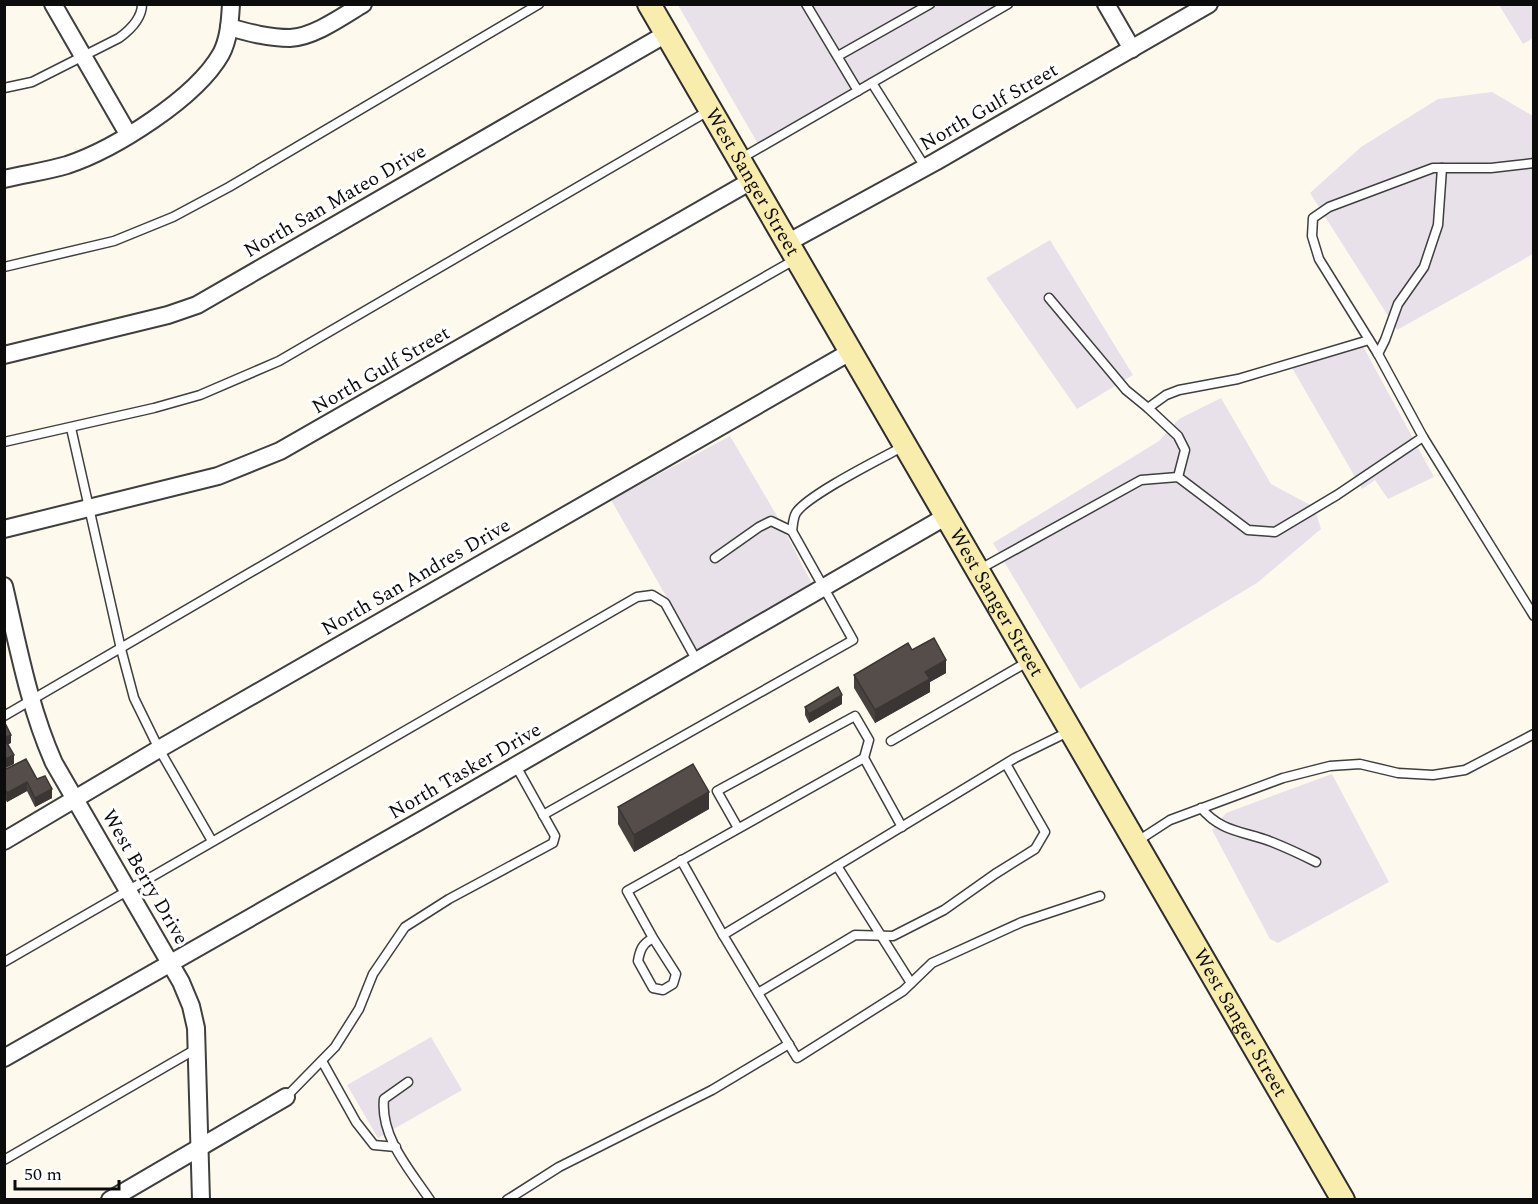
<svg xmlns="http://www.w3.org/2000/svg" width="1538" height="1204" font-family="Spectral,serif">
  <rect width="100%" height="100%" fill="#fef9ed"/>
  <!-- industrial -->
  <g fill="#e9e1ea">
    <polygon points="678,5 998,5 758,144"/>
    <polygon points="1499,5 1533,5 1533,38 1523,44"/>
    <polygon points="1492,92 1533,116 1533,254 1397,330 1310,193 1361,147 1438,99"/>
    <polygon points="1050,240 1133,375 1077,409 986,278"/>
    <polygon points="1358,337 1434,477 1388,499 1375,480 1362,489 1291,366"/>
    <polygon points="1221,398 1271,484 1314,507 1321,529 1257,583 1080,689 993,543 1159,441 1179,419"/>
    <polygon points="730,436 777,516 812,584 697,650 611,500"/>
    <polygon points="1332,774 1389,882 1278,943 1270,939 1212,830 1226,813"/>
    <polygon points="431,1037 462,1090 378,1138 347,1085"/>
  </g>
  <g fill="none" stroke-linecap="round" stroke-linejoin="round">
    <defs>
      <g id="lane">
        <polyline points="806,4 858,91"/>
        <polyline points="838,56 930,4"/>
        <polyline points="872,83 925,167"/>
        <path d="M 4,88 L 32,82 L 119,38 C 130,30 142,19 142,4"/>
        <polyline points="740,159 1008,4"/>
        <polyline points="1534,163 1491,168 1433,168 1329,207 1313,218 1312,236 1319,259 1378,354 1423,437 1534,616"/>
        <polyline points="4,267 114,241 173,217 229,187 539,4"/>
        <polyline points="1049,298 1126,390 1148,408 1178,436 1185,450 1178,477"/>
        <polyline points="1378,354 1385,340 1398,304 1424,267 1438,225 1442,168"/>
        <polyline points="1148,408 1166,395 1179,390 1238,379 1369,340"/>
        <polyline points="71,428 121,649 134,698 159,749 212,841"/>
        <polyline points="4,442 154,408 200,395 279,361 710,110"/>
        <path d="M 792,531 C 793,525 793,518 796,513 C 807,495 882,458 904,446"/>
        <polyline points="980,569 1141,480 1178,477 1248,530 1275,532 1337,495 1423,437"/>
        <polyline points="4,716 392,490 796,259"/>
        <polyline points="1070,731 1015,758 723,935 797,1058 903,991 932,963 1022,922 1100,896"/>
        <polyline points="891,741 1029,661"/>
        <path d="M 1201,808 C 1222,833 1244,831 1272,842 C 1287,848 1302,855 1316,862"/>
        <polyline points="543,815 853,640 792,531 771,521 759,527 715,558"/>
        <polyline points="738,828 717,791 855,716 869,740 864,758"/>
        <polyline points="1136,842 1170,820 1283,778 1330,766 1360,764 1398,773 1433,775 1465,770 1534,734"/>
        <polyline points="681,860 723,935"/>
        <polyline points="837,866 911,983"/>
        <path d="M 653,938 C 642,944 640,950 638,961 L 653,988 L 663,990 L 673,984 L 676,974 L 653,938 L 627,891 L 864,758 L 902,827"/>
        <polyline points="4,962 637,597 652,595 665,603 697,661"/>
        <polyline points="758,993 855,935 893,936 944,910 995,874 1035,849 1045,832 1006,764"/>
        <polyline points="322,1061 356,1122 374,1145 396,1147"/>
        <path d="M 408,1082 L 384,1099 C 380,1137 410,1170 430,1200"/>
        <polyline points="286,1097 335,1047 359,1009 373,974 405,927 449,899 553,843 555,836 516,766"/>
        <polyline points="4,1160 196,1049"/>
        <polyline points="507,1200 559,1167 712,1090 789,1044"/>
      </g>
      <g id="street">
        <polyline points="53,4 128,134"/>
        <polyline points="1106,4 1132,49"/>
        <path d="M 229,27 C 250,33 269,38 290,38 C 314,37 343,16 363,4"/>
        <path d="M 4,179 C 25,174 47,171 67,165 C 115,149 196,98 221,54 C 229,39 230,21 231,4"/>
        <polyline points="787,243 935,162 1209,4"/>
        <polyline points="4,355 168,315 197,305 666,34"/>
        <polyline points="4,529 218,476 280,451 751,181"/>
        <path d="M 4,586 C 18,646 29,707 54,763 L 181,982 L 191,1006 L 196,1028 L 201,1200"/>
        <polyline points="4,841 159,749 850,352"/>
        <polyline points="4,1058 420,821 945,517"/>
        <polyline points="110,1200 286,1097"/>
      </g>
      <g id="secondary">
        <path id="s1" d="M 649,4 L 1343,1200"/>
      </g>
    </defs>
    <!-- lane casing -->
    <use href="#lane" stroke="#3f3f3f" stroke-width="11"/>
    <!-- street casing -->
    <use href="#street" stroke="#3f3f3f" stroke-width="20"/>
    <!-- secondary casing -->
    <use href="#secondary" stroke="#2e2e2e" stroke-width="26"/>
    <!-- lane -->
    <use href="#lane" stroke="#fff" stroke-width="8"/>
    <!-- street -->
    <use href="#street" stroke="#fff" stroke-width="16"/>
    <!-- secondary -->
    <use href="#secondary" stroke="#f9edad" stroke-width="22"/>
  </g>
  <!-- wall -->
  <g fill="#48423f">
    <polygon points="912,650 946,673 930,682 930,692 875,723 854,688 854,675"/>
    <polygon points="842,704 809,723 805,715 805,707"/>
    <polygon points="4,770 37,779 52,798 35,807 27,791 7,802 4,797"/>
    <polygon points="618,807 709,809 634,852 618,824"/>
  </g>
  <!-- shaded-wall -->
  <g fill="#3b3633">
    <polygon points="946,660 946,673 930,682 930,692 875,723 875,710 925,672"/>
    <polygon points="842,695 842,704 809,723 809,714"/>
    <polygon points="11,735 11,743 4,747 4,738"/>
    <polygon points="14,755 14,764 4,769 4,760"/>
    <polygon points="27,782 27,791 7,802 7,793"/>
    <polygon points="52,789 52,798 35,807 35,798"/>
    <polygon points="709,792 709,809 634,852 634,835"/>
  </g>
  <!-- building -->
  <g fill="#544d49" stroke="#3b3633" stroke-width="1.5">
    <polygon points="934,638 946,660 925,672 930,679 875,710 854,675 908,643 912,650"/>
    <polygon points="838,687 842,695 809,714 805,707"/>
    <polygon points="6,725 11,735 4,738 4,726"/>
    <polygon points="4,738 14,755 4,760"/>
    <polygon points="26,759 37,779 45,776 52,789 35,798 27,782 7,793 4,788 4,770"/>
    <polygon points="693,764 709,792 634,835 618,807"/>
  </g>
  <g text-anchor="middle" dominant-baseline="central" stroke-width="6" stroke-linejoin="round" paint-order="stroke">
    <!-- street labels -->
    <g font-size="20" fill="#0c0c0c" stroke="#fff">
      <text transform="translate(989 107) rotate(-30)">North Gulf Street</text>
      <text stroke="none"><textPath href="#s1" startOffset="206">West Sanger Street</textPath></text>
      <text transform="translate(335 201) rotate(-30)">North San Mateo Drive</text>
      <text transform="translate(381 370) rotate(-30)">North Gulf Street</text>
      <text transform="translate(416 577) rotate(-30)">North San Andres Drive</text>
      <text stroke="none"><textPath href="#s1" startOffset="692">West Sanger Street</textPath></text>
      <text transform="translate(465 771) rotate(-30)">North Tasker Drive</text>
      <text transform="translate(145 877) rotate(60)">West Berry Drive</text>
      <text stroke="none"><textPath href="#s1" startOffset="1178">West Sanger Street</textPath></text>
    </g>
  </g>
  <!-- border -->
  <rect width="1538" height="1204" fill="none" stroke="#0c0c0c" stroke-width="12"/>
  <!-- scale -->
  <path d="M15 1180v9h104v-9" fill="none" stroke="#0c0c0c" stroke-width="3"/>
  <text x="24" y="1180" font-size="18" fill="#0c0c0c" stroke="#ffffff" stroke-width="4.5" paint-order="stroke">50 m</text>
</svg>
